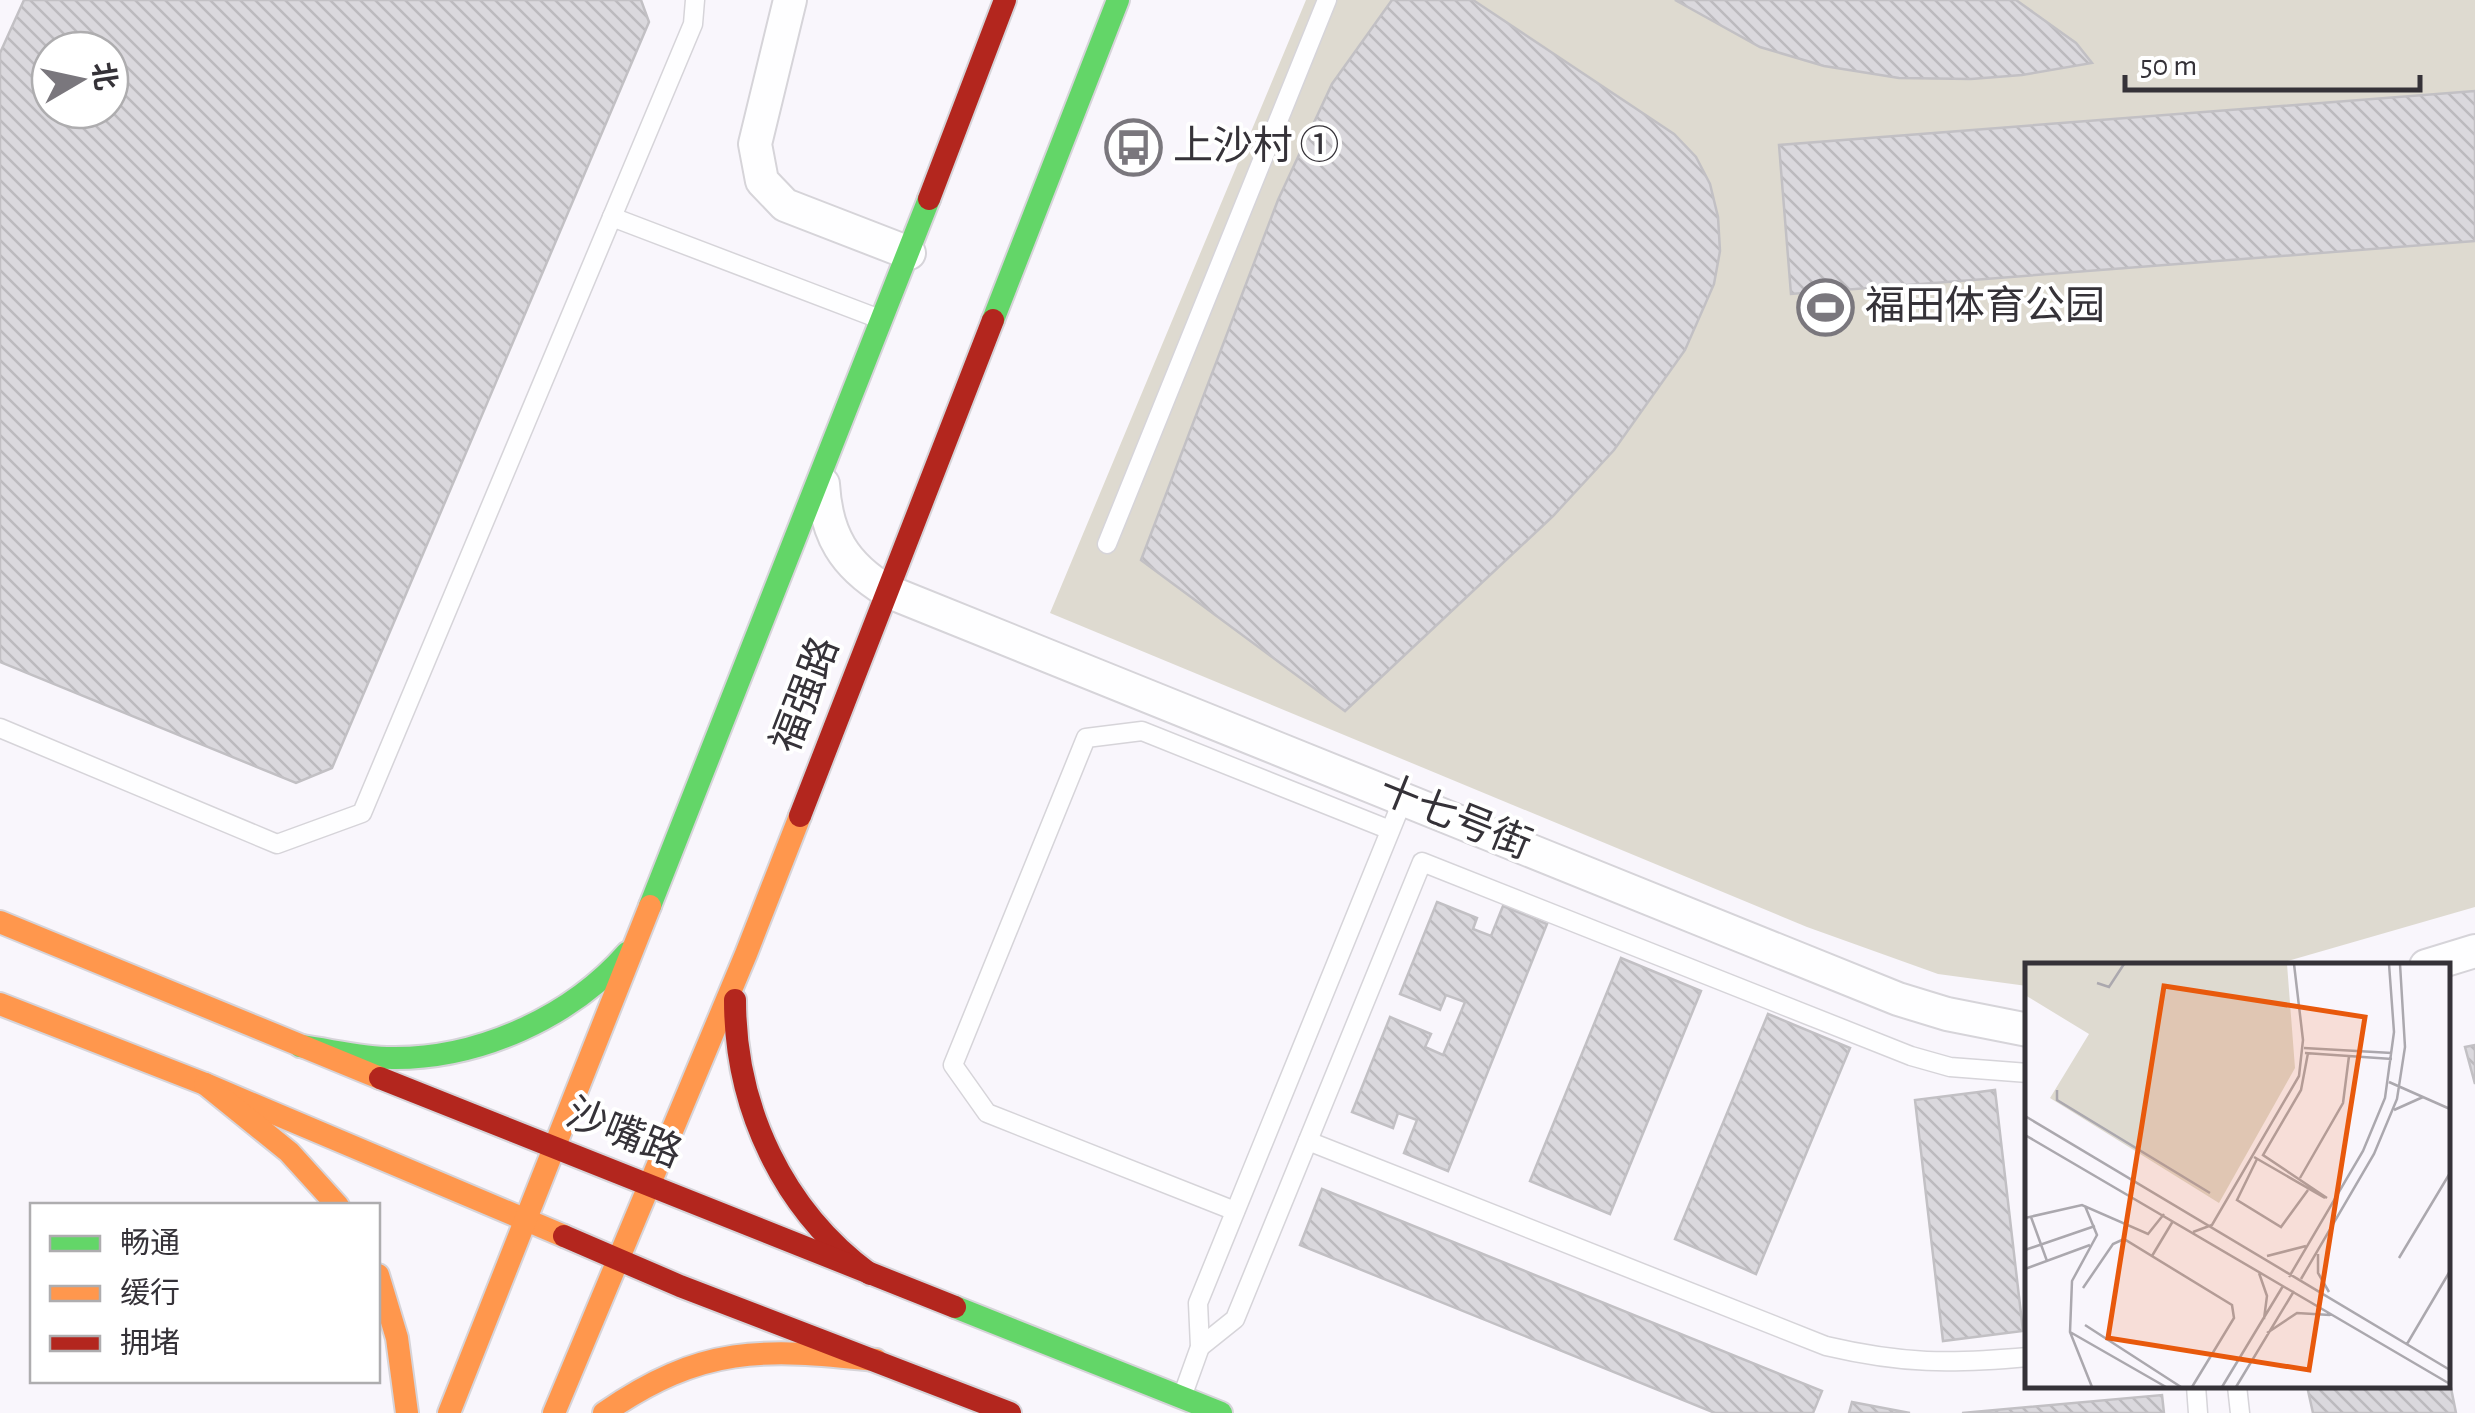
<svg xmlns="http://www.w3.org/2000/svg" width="2475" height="1413" font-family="'Alegreya Sans','Noto Sans SC',sans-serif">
  <defs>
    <pattern id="building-back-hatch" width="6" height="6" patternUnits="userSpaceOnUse" patternTransform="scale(2.5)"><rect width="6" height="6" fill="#dad8dd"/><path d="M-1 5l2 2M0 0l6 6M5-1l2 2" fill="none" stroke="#bcbabe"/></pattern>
  </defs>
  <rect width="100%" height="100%" fill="#f9f6fc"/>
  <!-- green -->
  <polygon fill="#dedad0" points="1306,0 2475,0 2475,907 2274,965 2028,966 2027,986 1938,974 1807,927 1050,613"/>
  <!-- building -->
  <g fill="url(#building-back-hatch)" stroke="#c2c0c4" stroke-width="2.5" fill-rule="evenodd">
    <path d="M 24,0 L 641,0 L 649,22 L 332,768 L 296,783 L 0,662 L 0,53 ZM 50,50 L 110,50 L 110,110 L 50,110 Z"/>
    <polygon points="1392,0 1473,0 1674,134 1696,157 1710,184 1718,217 1720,251 1714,284 1685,350 1614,450 1553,516 1345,711 1141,560 1278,200 1332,84"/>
    <polygon points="1675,0 2016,0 2076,43 2092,63 2022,75 1971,79 1899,78 1824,66 1760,47"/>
    <polygon points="2475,91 2475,241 1791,294 1779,145"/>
    <polygon points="1437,902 1477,918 1473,929 1491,936 1503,906 1547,924 1448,1171 1404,1153 1417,1120 1398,1113 1393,1128 1352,1112 1390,1017 1431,1034 1425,1047 1443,1055 1465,1002 1446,995 1440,1010 1400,994"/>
    <polygon points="1621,958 1701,991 1610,1214 1530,1181"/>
    <polygon points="1768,1014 1850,1048 1756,1274 1675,1239"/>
    <polygon points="2475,1045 2475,1084 2465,1047"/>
    <polygon points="1995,1090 2023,1331 1943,1341 1915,1100"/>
    <polygon points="1322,1189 1822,1391 1813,1413 1715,1413 1300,1245"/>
    <polygon points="2448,1373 2456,1413 2313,1413 2307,1386 2448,1386"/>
    <polygon points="2162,1395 2164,1413 1962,1413"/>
    <polygon points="1852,1402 1910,1413 1849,1413"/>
  </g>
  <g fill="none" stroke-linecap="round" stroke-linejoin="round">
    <defs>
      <g id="lane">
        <polyline points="612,217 877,318"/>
        <polyline points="1107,544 1327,0"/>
        <polyline points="0,728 277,844 362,813 693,24 695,0"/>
        <path d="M 1308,1141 L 1826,1346 C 1903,1364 1950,1364 2028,1357"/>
        <polyline points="1235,1211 987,1113 953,1065 1086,738 1142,731 1390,830"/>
        <polyline points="1200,1347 1235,1319 1422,862 1911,1056 1950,1067 2028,1073"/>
        <polyline points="2196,1386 2198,1413"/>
        <polyline points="2237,1386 2240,1413"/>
        <polyline points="1182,1397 1200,1347 1198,1303 1404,797"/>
      </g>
      <g id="street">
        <polyline points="790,0 755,144 762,181 785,205 909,253"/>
        <path d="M 823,484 C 826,535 844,565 887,591 L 1898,999 L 1947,1014 L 2028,1030"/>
        <polyline points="2426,966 2475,951"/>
      </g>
      <g id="fast">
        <polyline points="993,320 1118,0"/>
        <polyline points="650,906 929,199"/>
        <path d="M 300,1046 C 331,1050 362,1058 392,1058 C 479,1059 571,1017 627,953"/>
        <polyline points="955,1307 1221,1413"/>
      </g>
      <g id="slow">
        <polyline points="0,922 380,1078"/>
        <polyline points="0,1004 205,1084 564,1236"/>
        <polyline points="205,1084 289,1152 338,1206"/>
        <polyline points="378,1275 397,1338 407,1413"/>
        <polyline points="449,1413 650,906"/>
        <polyline points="554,1413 746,954 800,816"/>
        <path d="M 604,1413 C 702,1345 762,1348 876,1360"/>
      </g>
      <g id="jam">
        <polyline points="929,199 1005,0"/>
        <polyline points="800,816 993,320"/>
        <path d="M 735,1000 C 735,1108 783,1210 870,1274"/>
        <polyline points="380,1078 955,1307"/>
        <polyline points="564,1236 680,1286 1010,1413"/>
      </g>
    </defs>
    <!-- lane casing -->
    <use href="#lane" stroke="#d6d4d9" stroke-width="21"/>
    <!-- street casing -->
    <use href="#street" stroke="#d6d4d9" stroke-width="36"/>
    <!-- fast casing -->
    <use href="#fast" stroke="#d6d4d9" stroke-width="26"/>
    <!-- slow casing -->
    <use href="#slow" stroke="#d6d4d9" stroke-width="26"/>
    <!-- jam casing -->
    <use href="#jam" stroke="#d6d4d9" stroke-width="26"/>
    <!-- lane -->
    <use href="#lane" stroke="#fefeff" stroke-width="18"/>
    <!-- street -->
    <use href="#street" stroke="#fefeff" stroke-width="32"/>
    <!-- fast -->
    <use href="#fast" stroke="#63d668" stroke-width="22"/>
    <!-- slow -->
    <use href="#slow" stroke="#ff974d" stroke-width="22"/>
    <!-- jam -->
    <use href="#jam" stroke="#b3261e" stroke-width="22"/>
  </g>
  <!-- icons -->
  <defs>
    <symbol id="bus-ring" viewBox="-11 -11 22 22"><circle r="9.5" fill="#fff" stroke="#7a777d" stroke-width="1.5"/><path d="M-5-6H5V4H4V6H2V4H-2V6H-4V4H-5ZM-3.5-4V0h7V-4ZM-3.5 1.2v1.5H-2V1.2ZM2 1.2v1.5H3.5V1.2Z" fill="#7a777d"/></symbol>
    <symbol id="stadium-ring" viewBox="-11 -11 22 22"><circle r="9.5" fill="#fff" stroke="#7a777d" stroke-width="1.5"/><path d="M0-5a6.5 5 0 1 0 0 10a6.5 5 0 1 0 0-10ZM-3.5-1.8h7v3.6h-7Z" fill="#7a777d"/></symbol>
  </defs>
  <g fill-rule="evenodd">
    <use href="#bus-ring" x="1102" y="116" width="63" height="63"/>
    <use href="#stadium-ring" x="1794" y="276" width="63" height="63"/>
  </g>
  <g text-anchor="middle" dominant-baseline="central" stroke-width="8" stroke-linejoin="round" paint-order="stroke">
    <!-- poi labels -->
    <g font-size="40" fill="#353238" stroke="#fff" text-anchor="start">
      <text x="1173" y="147">上沙村 ①</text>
      <text x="1865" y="307">福田体育公园</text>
    </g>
    <!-- street labels -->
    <g font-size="40" fill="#353238" stroke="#fff">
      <text transform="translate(806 695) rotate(-69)">福强路</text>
      <text transform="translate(1455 818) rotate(22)">十七号街</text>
      <text transform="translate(624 1134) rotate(22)">沙嘴路</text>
    </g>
  </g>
  <!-- overview -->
  <g transform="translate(2025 963)">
    <rect width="425" height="425" fill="#f9f6fc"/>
    <path d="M 0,1 L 262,1 L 270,105 L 194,240 L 25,135 L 64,71 L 0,32 Z" fill="#dedad0"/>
    <path fill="none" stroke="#aba8ae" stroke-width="2.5" d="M 72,20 L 84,24 L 99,1M 279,85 L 367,90M 280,90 L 367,96M 283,90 L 276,127 L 238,192 L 302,235M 364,119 L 425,146M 32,127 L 32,137 L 185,230M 369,147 L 398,134M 0,153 L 425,407M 0,172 L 425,421M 229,194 L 300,235M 232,196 L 212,237 L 256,264 L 283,227M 275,215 L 318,140 L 324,93M 60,243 L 72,272 L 47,318 L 45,369 L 67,424M 6,254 L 22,298M 0,255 L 57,242 L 123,271 L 139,251M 168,269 L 187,262 L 274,113 L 278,77 L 269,1M 0,287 L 70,263M 293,291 L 293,310 L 304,329M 127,293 L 148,258M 242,293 L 281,283M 374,295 L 425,210M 0,306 L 65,282M 234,310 L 242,333 L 239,356M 264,314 L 338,188 L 360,135 L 369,69 L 364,1M 276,316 L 349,191 L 372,136 L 380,84 L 375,1M 58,325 L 88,281 L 99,276 L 207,342 L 209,355 L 167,424M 60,362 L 156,424M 45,369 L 141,424M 242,370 L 272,350 L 305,352M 382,381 L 425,308M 197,424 L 258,323M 211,424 L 269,328"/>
    <path fill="#e8590c" fill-opacity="0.15" stroke="#e8590c" stroke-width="5" d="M 139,23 L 340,54 L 284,407 L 83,375 Z"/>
    <rect width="425" height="425" fill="none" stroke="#353238" stroke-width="5"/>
  </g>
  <!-- legend -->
  <rect x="30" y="1203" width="350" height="180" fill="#ffffff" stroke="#aeadaf" stroke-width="2.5"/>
  <rect x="50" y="1236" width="50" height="15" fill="#63d668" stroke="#aeadaf" stroke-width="2.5"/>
  <text x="120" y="1253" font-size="30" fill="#353238">畅通</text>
  <rect x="50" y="1286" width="50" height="15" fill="#ff974d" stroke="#aeadaf" stroke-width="2.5"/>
  <text x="120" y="1303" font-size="30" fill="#353238">缓行</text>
  <rect x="50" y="1336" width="50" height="15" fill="#b3261e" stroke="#aeadaf" stroke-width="2.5"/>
  <text x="120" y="1353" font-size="30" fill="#353238">拥堵</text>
  <!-- north arrow -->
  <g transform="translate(80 80) rotate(81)"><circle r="48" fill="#ffffff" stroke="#aeadaf" stroke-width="2.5"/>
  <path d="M0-8L18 38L0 25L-18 38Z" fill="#7a777d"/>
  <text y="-15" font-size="28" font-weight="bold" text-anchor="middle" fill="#353238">北</text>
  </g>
  <!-- scale -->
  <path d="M2125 75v15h295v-15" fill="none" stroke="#353238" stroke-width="5"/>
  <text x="2140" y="75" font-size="30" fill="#353238" stroke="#ffffff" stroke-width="8" paint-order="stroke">50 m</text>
</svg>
